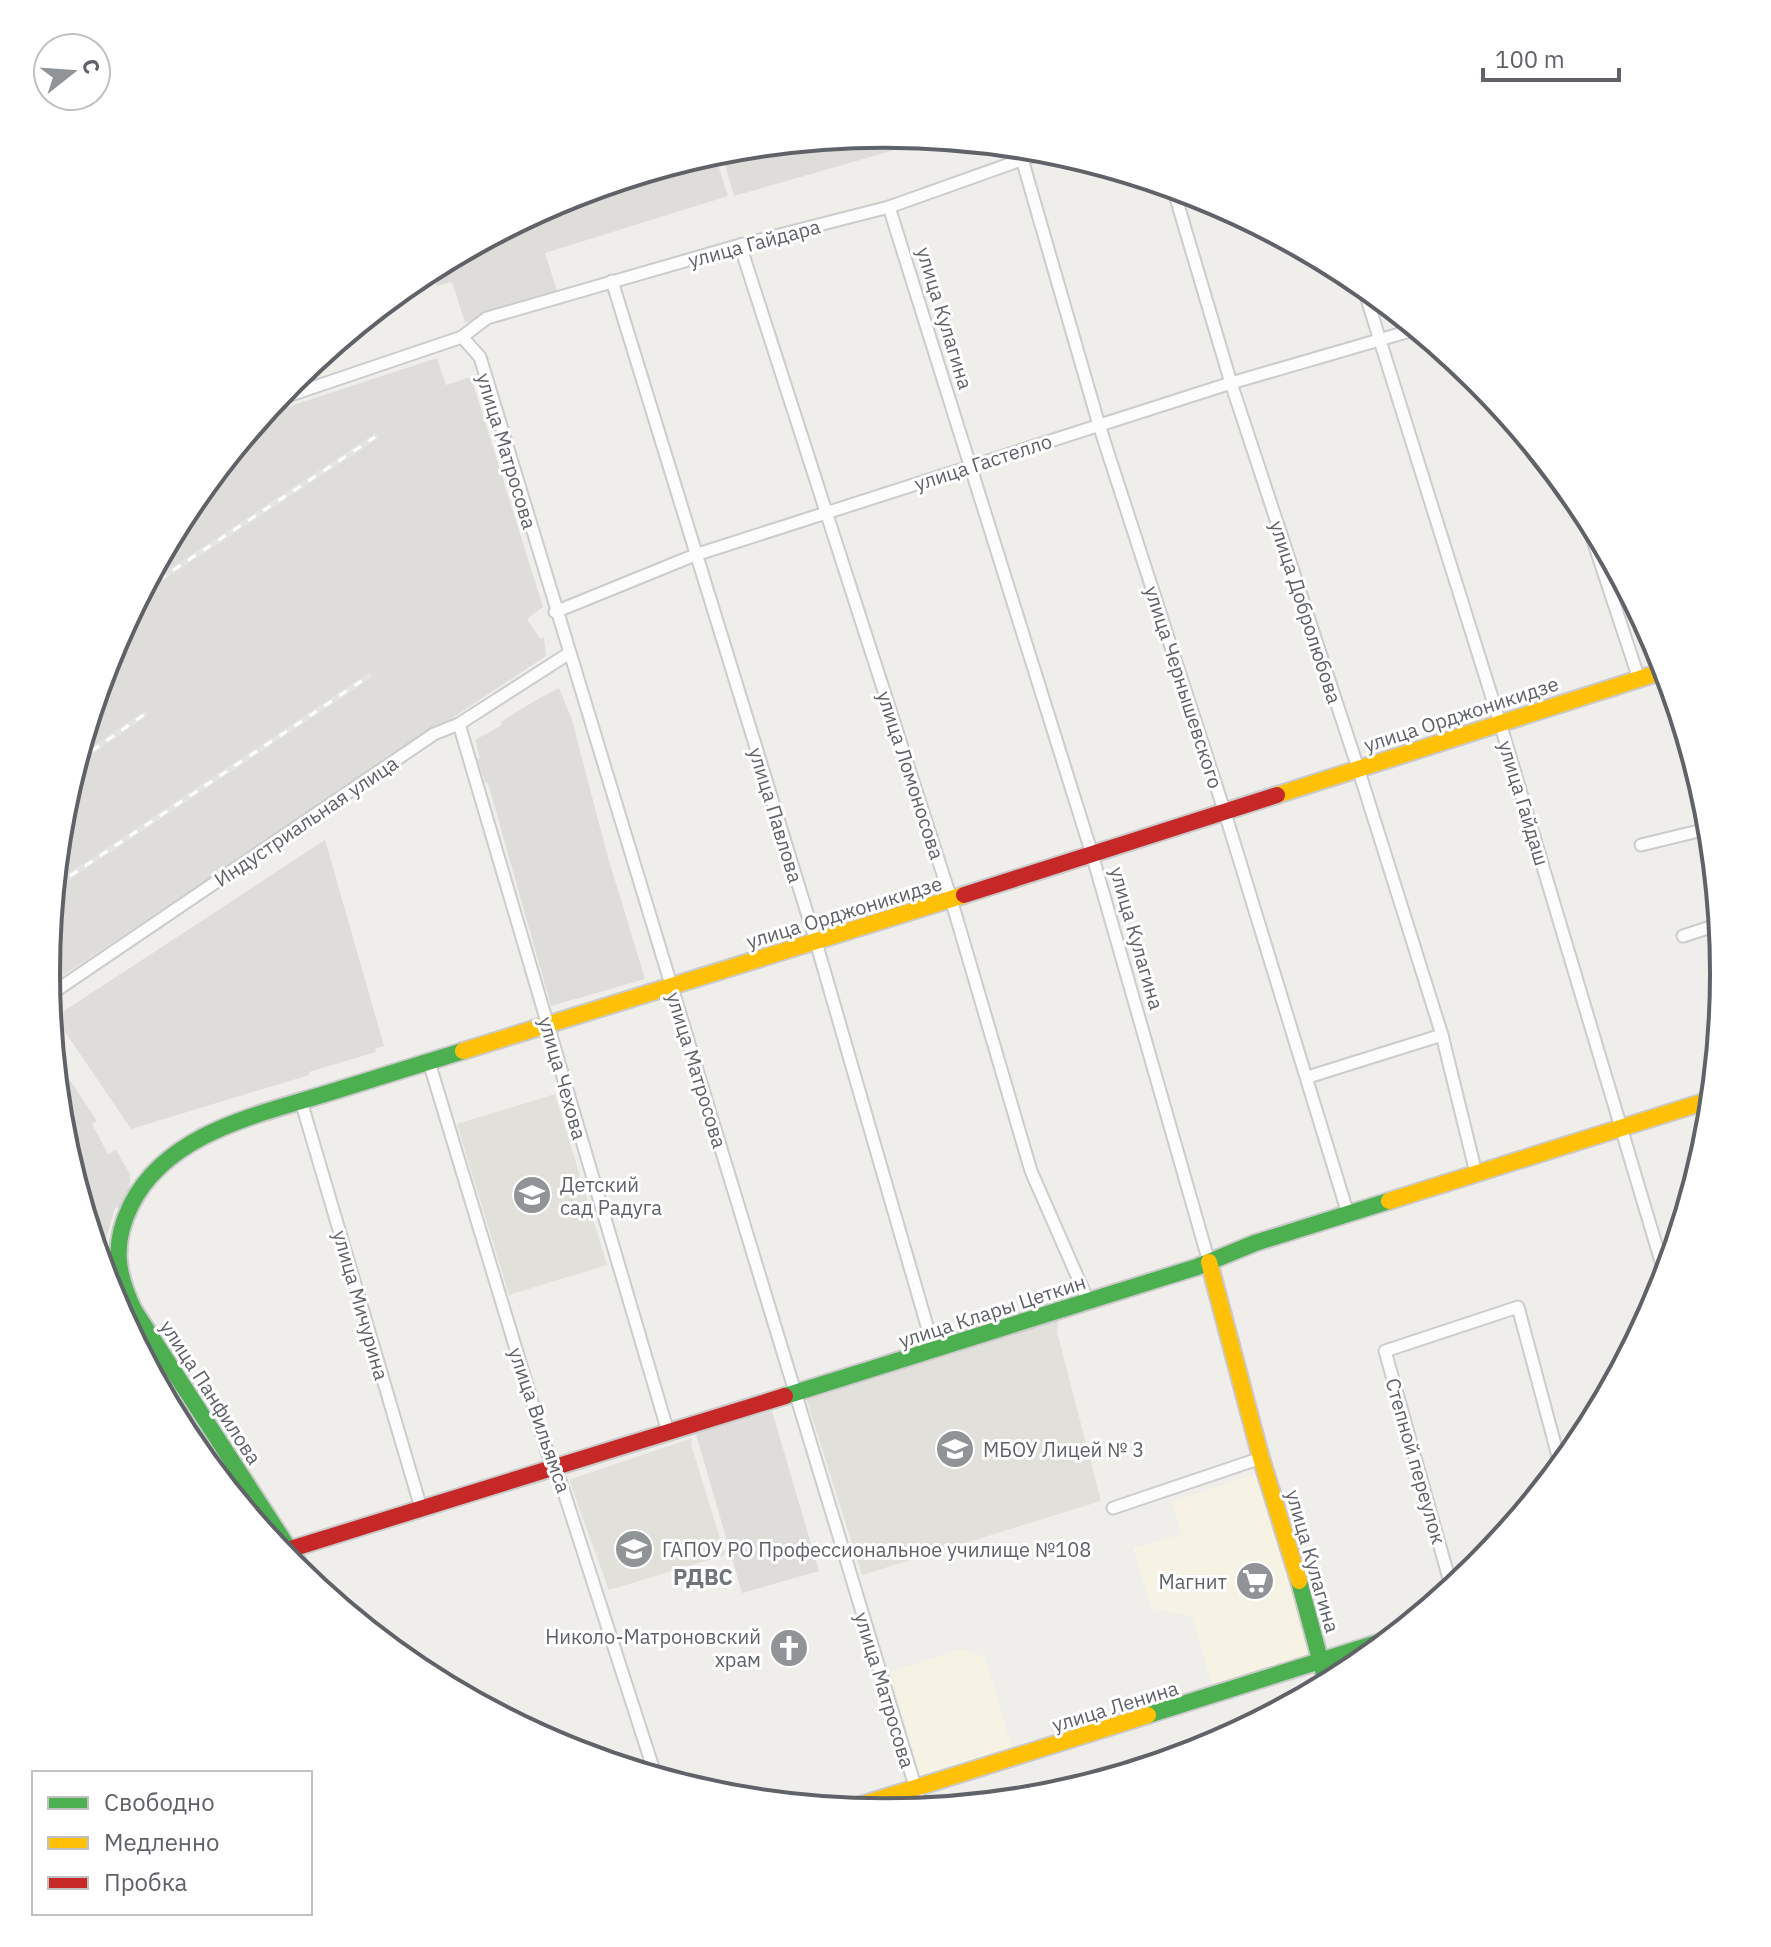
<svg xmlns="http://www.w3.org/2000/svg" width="1771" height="1947" font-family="'IBM Plex Sans',sans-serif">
  <rect width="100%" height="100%" fill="#efeeea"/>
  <!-- commercial -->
  <g fill="#f7f3e4">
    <polygon points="1258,1473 1314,1655 1212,1684 1192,1616 1152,1608 1133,1548 1182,1534 1172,1502"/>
    <polygon points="961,1649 985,1657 1013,1752 922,1780 890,1672"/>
  </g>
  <!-- industrial -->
  <g fill="#dfddda">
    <polygon points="886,134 933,139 734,196 721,150"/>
    <polygon points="714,152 728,196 545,253 558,294 465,323 452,282 437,286 432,270 429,270 565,198"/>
    <polygon points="437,358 446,385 471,377 543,607 527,619 540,639 544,637 546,656 47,986 46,973 62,809 110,652 188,507 263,415"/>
    <polygon points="559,688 572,720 607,854 645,979 551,1006 488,783 485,783 477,759 480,758 475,740 502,725 501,722 536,700"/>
    <polygon points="325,840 384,1046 375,1049 376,1052 309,1072 309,1075 131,1129 55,1017"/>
    <polygon points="54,1056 97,1121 92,1124 108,1154 116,1150 130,1174 130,1192 123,1207 115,1208 100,1259 104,1276 62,1137"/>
    <polygon points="772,1411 819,1571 742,1593 696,1434"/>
  </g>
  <!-- education -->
  <g fill="#e2e0da">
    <polygon points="555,1094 607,1265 509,1295 457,1124"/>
    <polygon points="1059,1318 1057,1332 1101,1501 862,1575 806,1398"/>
    <polygon points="692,1438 691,1444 725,1555 609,1590 569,1480"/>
  </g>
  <!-- medical -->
  <polygon fill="#eae0de" points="120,1313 241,1506 187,1440"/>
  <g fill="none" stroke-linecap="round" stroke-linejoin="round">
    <defs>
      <g id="street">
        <polyline points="1022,159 1099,425 1225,813 1348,1214"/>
        <polyline points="1173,188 1231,383 1358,768 1442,1035 1476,1173"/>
        <polyline points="889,207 1092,854 1209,1262"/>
        <polyline points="740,245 951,899 1031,1171 1088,1301"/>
        <polyline points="612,281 816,942 934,1350"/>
        <polyline points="1362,283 1500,723 1666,1278"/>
        <polyline points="462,337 480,357 922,1809"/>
        <polyline points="276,400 462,337 487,318 740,245 889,207 1049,150"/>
        <polyline points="1581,504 1639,679"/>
        <polyline points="555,612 695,555 1231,383 1417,329"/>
        <polyline points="459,724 668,1432"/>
        <polyline points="1641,845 1711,828"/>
        <polyline points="1683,936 1720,924"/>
        <polyline points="48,996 434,734 459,724 568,654"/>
        <polyline points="429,1062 549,1458 560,1480 656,1777"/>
        <polyline points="1308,1077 1442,1035"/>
        <polyline points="301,1101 421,1508"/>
        <polyline points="1113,1508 1261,1458"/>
        <polyline points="1452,1589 1385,1351 1518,1307 1561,1467"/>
      </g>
      <g id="fast">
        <polyline points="785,1396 1197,1267 1255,1243 1389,1201"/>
        <polyline points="1299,1581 1327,1685"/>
        <path d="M 311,1583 L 134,1310 C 116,1273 112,1243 131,1205 C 167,1133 257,1115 328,1093 C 373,1079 418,1065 463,1051"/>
        <polyline points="1148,1715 1393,1638"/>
      </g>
      <g id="slow">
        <polyline points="1277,795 1667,670"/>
        <polyline points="463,1051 964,895"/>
        <polyline points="1389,1201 1713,1099"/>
        <polyline points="1209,1262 1261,1458 1299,1581"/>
        <polyline points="848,1809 1148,1715"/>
      </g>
      <g id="jam">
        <polyline points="964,895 1277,795"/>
        <polyline points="281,1552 785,1396"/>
      </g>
    </defs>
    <!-- street casing -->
    <use href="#street" stroke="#cbcccc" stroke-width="15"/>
    <!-- fast casing -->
    <use href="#fast" stroke="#cacacb" stroke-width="20"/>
    <!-- slow casing -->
    <use href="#slow" stroke="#cacacb" stroke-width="20"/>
    <!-- jam casing -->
    <use href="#jam" stroke="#cacacb" stroke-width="20"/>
    <!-- street -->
    <use href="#street" stroke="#fdfcfc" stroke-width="11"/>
    <!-- fast -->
    <use href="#fast" stroke="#4caf50" stroke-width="16"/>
    <!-- slow -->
    <use href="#slow" stroke="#ffc107" stroke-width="16"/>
    <!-- jam -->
    <use href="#jam" stroke="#c62828" stroke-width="16"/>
    <defs>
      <g id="rail">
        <polyline points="143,590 375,437"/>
        <polyline points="105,667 113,662"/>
        <polyline points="77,761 145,714"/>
        <polyline points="55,886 369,676"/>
      </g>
    </defs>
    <!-- rail casing -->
    <use href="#rail" stroke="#e4e4e4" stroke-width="6"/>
    <!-- rail -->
    <use href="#rail" stroke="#fff" stroke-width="3" stroke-dasharray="9" stroke-linecap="butt"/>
  </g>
  <!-- icons -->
  <defs>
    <symbol id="school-disc" viewBox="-11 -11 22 22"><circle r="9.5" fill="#919496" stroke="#fff"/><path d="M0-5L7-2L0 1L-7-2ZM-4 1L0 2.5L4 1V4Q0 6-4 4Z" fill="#fff"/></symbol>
    <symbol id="university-disc" viewBox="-11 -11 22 22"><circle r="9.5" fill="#919496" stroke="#fff"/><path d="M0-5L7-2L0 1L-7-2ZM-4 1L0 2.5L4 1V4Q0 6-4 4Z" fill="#fff"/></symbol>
    <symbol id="supermarket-disc" viewBox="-11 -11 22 22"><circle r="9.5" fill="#919496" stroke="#fff"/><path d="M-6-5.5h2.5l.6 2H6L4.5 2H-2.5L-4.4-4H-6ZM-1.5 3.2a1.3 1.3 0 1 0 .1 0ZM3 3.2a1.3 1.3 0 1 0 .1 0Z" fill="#fff"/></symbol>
    <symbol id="church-disc" viewBox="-11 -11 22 22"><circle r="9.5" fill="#919496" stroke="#fff"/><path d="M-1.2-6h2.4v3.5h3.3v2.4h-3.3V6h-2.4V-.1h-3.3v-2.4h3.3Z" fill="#fff"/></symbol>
  </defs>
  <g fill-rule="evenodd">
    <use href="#school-disc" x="510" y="1173" width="44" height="44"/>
    <use href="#school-disc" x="933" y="1427" width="44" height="44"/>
    <use href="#university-disc" x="612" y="1527" width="44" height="44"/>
    <use href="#supermarket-disc" x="1233" y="1559" width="44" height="44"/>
    <use href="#church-disc" x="767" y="1626" width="44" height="44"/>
  </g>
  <g text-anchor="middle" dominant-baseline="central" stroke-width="6" stroke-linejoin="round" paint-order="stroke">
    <!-- street labels -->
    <g font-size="20" fill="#5f6368" stroke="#fff">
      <text transform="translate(754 243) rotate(-15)">улица Гайдара</text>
      <text transform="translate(945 318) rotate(73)">улица Кулагина</text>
      <text transform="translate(507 451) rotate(73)">улица Матросова</text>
      <text transform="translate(983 462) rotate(-18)">улица Гастелло</text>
      <text transform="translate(1306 612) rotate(72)">улица Добролюбова</text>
      <text transform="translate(1184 687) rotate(72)">улица Чернышевского</text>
      <text transform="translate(1461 714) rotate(-18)">улица Орджоникидзе</text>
      <text transform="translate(911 775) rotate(72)">улица Ломоносова</text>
      <text transform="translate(1524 803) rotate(73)">улица Гайдаш</text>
      <text transform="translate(776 815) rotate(73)">улица Павлова</text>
      <text transform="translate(306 821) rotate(-34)">Индустриальная улица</text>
      <text transform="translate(844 912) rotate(-17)">улица Орджоникидзе</text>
      <text transform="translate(1137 938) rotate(74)">улица Кулагина</text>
      <text transform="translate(697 1070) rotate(73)">улица Матросова</text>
      <text transform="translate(563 1078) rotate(74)">улица Чехова</text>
      <text transform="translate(361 1305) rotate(74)">улица Мичурина</text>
      <text transform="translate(992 1311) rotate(-18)">улица Клары Цеткин</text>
      <text transform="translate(211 1392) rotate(57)">улица Панфилова</text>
      <text transform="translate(540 1420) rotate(71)">улица Вильямса</text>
      <text transform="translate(1416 1461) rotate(74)">Степной переулок</text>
      <text transform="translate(1313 1561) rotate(74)">улица Кулагина</text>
      <text transform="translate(885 1690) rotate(73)">улица Матросова</text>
      <text transform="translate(1115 1706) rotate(-17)">улица Ленина</text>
    </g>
    <!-- poi labels -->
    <g font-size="20" fill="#5f6368" stroke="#fff" text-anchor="start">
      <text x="560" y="1184">Детский<tspan x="560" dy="23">сад Радуга</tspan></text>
      <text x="983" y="1449">МБОУ Лицей № 3</text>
      <text x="662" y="1549">ГАПОУ РО Профессиональное училище №108</text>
      <text x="1227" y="1581" text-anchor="end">Магнит</text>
      <text x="761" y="1636" text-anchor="end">Николо-Матроновский<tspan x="761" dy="23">храм</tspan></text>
    </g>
    <!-- neighbourhood labels -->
    <g font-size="22" font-weight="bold" fill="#70757a" stroke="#fff">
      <text x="703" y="1576">РДВС</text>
    </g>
  </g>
  <!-- crop -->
  <path d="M0 0H1771V1947H0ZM60 973a825 825 0 1 1 1650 0a825 825 0 1 1-1650 0Z" fill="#fff" fill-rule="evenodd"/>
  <path fill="none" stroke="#5f6368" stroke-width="4" d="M60 973a825 825 0 1 1 1650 0a825 825 0 1 1-1650 0Z"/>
  <!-- legend -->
  <rect x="32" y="1771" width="280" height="144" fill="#ffffff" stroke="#bfc1c3" stroke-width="2"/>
  <rect x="48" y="1797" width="40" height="12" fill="#4caf50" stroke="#bfc1c3" stroke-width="2"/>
  <text x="104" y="1811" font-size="24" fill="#5f6368">Свободно</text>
  <rect x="48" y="1837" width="40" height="12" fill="#ffc107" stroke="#bfc1c3" stroke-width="2"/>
  <text x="104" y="1851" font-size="24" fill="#5f6368">Медленно</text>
  <rect x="48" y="1877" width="40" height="12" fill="#c62828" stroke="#bfc1c3" stroke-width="2"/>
  <text x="104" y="1891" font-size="24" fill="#5f6368">Пробка</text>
  <!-- north arrow -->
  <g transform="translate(72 72) rotate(73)"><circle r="38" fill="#ffffff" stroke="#bfc1c3" stroke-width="2"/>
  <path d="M0-6L14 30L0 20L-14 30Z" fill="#919496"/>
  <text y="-12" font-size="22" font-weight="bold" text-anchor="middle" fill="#5f6368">С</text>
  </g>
  <!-- scale -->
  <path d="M1483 68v12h136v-12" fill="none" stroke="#5f6368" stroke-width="4"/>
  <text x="1495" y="68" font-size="24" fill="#5f6368" stroke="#ffffff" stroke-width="6" paint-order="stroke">100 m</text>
</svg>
